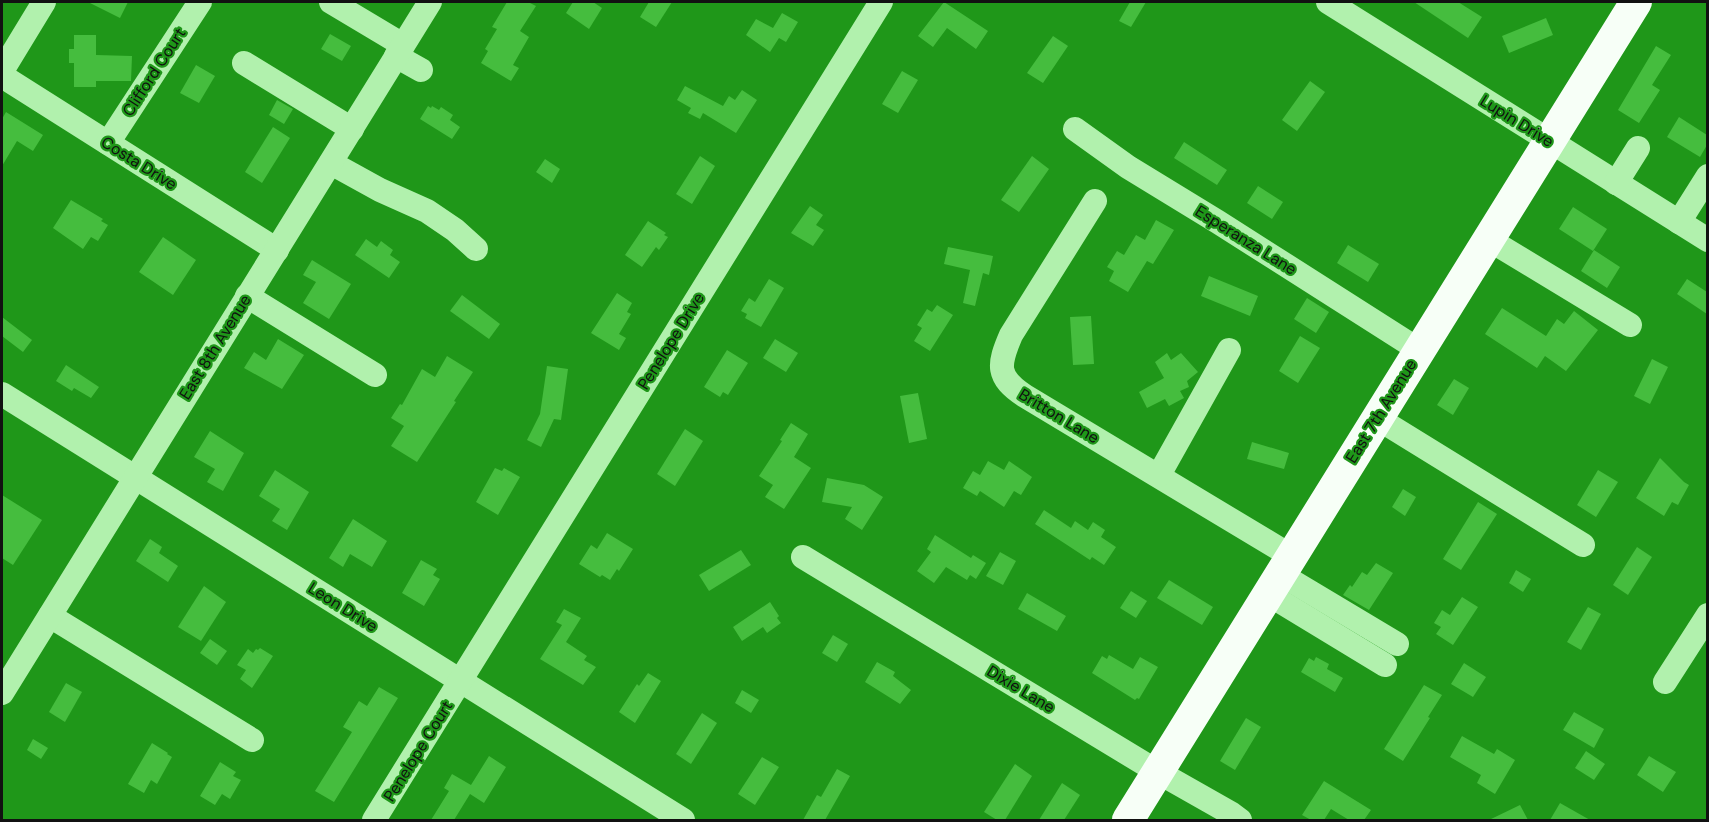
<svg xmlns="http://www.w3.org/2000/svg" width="1709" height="822" font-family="'DM Sans',sans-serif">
  <rect width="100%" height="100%" fill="#1f9719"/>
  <!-- building -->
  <g fill="#45bd3e">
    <polygon points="88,2 128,2 120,18"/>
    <polygon points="507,2 528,2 536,6 520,31 529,37 513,65 519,68 511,81 481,63 488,51 485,49 497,29 492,27"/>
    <polygon points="573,2 593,2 602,8 589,29 566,13"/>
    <polygon points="649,2 672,2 656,27 640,17"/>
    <polygon points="944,2 988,31 976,49 947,28 933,47 918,36"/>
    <polygon points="1130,2 1146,2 1131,27 1119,21"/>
    <polygon points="1414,2 1458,2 1482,17 1468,38"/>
    <polygon points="782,13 798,22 786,42 779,38 770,52 746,35 756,19 773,28"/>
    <polygon points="1546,18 1553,35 1509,53 1502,36"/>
    <polygon points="330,34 351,46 342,61 321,49"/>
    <polygon points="74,35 96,35 96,55 132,56 131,81 96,81 96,87 74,87 74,63 69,63 69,49 74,49"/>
    <polygon points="1053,36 1068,46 1043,83 1027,73"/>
    <polygon points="1656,46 1671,55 1652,85 1660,90 1639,123 1618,110"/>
    <polygon points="196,65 215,76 199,103 180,93"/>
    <polygon points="902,71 918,80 898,113 882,104"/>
    <polygon points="1310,81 1325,92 1297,131 1282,120"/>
    <polygon points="685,86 723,106 729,96 735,100 742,90 757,100 736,133 703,113 700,119 688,113 691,108 677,100"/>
    <polygon points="277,100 293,109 284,124 269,115"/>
    <polygon points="428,106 431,108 432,106 439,110 441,107 453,115 450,120 460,127 452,139 420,119"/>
    <polygon points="6,112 43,135 33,151 17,141 2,166 2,119"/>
    <polygon points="1679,117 1707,135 1707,145 1700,157 1667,137"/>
    <polygon points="273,127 290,138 262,183 245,172"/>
    <polygon points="1184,142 1227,170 1217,185 1174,158"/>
    <polygon points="700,156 715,166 692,204 676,194"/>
    <polygon points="1032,156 1049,169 1019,212 1001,200"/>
    <polygon points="545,159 560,169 552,183 536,172"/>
    <polygon points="1258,186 1283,202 1272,219 1247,203"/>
    <polygon points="71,200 103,219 101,221 108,225 98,241 91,237 83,249 53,228"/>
    <polygon points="810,206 823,215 816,225 824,230 813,246 791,233"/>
    <polygon points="1573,207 1607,229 1593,251 1559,229"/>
    <polygon points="1156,220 1174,230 1153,264 1147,261 1128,292 1109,281 1114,271 1107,267 1117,251 1124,255 1136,235 1145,240"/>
    <polygon points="648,221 666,233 664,235 668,237 659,250 656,247 642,267 625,255"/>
    <polygon points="163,237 196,260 173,295 139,272"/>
    <polygon points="366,239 377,247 381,241 393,250 390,255 400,262 389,278 355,255"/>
    <polygon points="1348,245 1379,264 1368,282 1337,263"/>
    <polygon points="948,247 993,256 989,275 983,273 975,306 963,303 970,270 944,264"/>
    <polygon points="1594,250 1620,267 1607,288 1581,271"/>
    <polygon points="312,260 351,284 329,319 303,303 316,282 303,275"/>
    <polygon points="1209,276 1258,296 1250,316 1201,296"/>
    <polygon points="769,279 784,288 761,327 745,318 747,314 741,311 749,298 755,302"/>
    <polygon points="1687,279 1707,292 1707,314 1677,294"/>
    <polygon points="617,293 632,303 627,312 631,314 619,334 626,338 619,350 591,333"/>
    <polygon points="462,295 500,324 489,339 450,311"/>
    <polygon points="1307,298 1329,312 1316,333 1294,319"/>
    <polygon points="937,305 953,315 930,351 914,341 922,328 917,325 927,309 932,312"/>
    <polygon points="1502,308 1546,336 1557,319 1564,324 1574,311 1598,330 1566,371 1545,356 1537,368 1485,334"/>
    <polygon points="1091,316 1094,364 1073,365 1070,317"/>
    <polygon points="2,317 32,340 23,352 2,336"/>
    <polygon points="1300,336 1320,348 1298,383 1279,371"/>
    <polygon points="278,339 304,355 282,389 244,368 254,352 266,360"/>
    <polygon points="775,339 798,353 786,372 763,358"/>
    <polygon points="727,350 748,363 728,395 723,392 720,397 704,387"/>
    <polygon points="1167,353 1171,360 1181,353 1198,372 1187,381 1189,387 1180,391 1184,398 1169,406 1165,399 1147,408 1139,392 1164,378 1155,362"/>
    <polygon points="447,356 473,372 454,401 456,402 417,462 391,446 404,426 391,418 400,404 402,405 422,369 435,377"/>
    <polygon points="1652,359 1668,367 1650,404 1634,396"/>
    <polygon points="66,365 99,387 91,398 74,388 72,391 56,381"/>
    <polygon points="547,366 568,369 561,420 554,419 541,447 527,440 540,414"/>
    <polygon points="1454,379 1469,388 1453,415 1437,405"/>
    <polygon points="918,393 927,439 909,443 900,396"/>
    <polygon points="791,423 808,434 794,457 811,468 784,509 765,497 773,485 759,476 782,441 780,440"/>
    <polygon points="685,429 703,441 675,486 657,474"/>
    <polygon points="210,431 244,453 223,491 207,482 215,469 194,457"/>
    <polygon points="1252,442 1289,453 1284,469 1247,459"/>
    <polygon points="1660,458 1684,482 1689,485 1678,505 1672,502 1664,516 1636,498"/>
    <polygon points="988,461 1004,470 1009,461 1032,477 1021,495 1014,491 1004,507 980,491 977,496 963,488 973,471 980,475"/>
    <polygon points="495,468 502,471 504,468 520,477 498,515 476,502"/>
    <polygon points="275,470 309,492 287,530 272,521 280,509 259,496"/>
    <polygon points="1598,470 1618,482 1596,517 1577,505"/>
    <polygon points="827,478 864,485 883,497 862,530 845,519 852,507 822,502"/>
    <polygon points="1403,489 1416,497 1405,516 1392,507"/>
    <polygon points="2,495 42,520 13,565 2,558"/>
    <polygon points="1478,502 1497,514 1461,570 1443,559"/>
    <polygon points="1044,510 1071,528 1075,521 1088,530 1093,522 1105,530 1101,537 1116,547 1104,565 1092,557 1090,560 1035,524"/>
    <polygon points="353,519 387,541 372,567 350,554 343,567 329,558"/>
    <polygon points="607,533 633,549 619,571 617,569 610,580 602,575 600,577 579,564 591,545 597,549"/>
    <polygon points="935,535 971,558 973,555 986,563 976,579 970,575 967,580 946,567 934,583 917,571 931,552 927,549"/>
    <polygon points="150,539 162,547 159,553 178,566 168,582 136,561"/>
    <polygon points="1637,547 1652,557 1628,595 1613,585"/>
    <polygon points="741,550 751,565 709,591 699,575"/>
    <polygon points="1000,552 1016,561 1003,585 986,576"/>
    <polygon points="421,560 437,569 433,575 440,579 424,606 402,593"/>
    <polygon points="1376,563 1393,573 1369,610 1343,595 1350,585 1352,587 1362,572 1367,575"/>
    <polygon points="1516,570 1531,579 1523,592 1509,583"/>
    <polygon points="1169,580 1213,607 1202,625 1157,598"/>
    <polygon points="204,586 226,602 201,641 178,627"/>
    <polygon points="1131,591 1147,601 1136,618 1120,608"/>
    <polygon points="1027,593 1066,616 1057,631 1018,609"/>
    <polygon points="1462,597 1478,607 1453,645 1436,634 1441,627 1434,623 1442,610 1450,615"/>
    <polygon points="770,602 779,616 777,618 781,623 767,633 763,627 742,641 733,627"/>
    <polygon points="1588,607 1601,614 1581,650 1567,642"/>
    <polygon points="564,609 581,618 566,642 587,656 584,660 596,667 583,685 540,659 562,625 556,622"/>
    <polygon points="833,635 848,644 837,662 822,653"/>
    <polygon points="210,639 227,651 217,665 200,653"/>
    <polygon points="260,648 273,656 252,688 240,679 246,670 237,665 248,649 253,653 256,649 258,650"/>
    <polygon points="1109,655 1133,669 1140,657 1158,667 1139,699 1137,698 1135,700 1092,673 1102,656 1107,659"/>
    <polygon points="1316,657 1329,664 1327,669 1343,678 1335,692 1301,672 1309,658 1314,661"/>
    <polygon points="877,662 895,672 893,676 911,690 900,704 865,682"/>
    <polygon points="1464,663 1486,677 1473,697 1451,684"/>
    <polygon points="648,673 661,681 635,723 619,712 637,684 639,686"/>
    <polygon points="66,683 82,692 65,722 49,712"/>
    <polygon points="1424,685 1442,695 1428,717 1430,718 1403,761 1384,749"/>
    <polygon points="379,687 398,698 334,802 315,791 352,732 343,727 359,701 367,706"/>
    <polygon points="742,690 759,700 751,713 735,703"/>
    <polygon points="1574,712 1604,729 1594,748 1563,730"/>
    <polygon points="702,713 717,723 691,764 676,754"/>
    <polygon points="1246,718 1261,727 1235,770 1220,761"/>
    <polygon points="1462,736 1494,754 1497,749 1515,760 1495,794 1477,783 1481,775 1450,757"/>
    <polygon points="33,739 48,748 41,759 27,750"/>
    <polygon points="152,743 168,753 167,754 172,757 157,784 151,780 144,793 128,784"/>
    <polygon points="1586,751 1605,764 1594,780 1575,768"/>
    <polygon points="489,756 506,767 484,803 470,794 454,820 431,820 449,791 444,788 452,774 471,785"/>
    <polygon points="1649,756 1676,772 1663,792 1637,775"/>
    <polygon points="762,757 779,767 755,805 738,794"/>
    <polygon points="220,762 236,772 233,776 241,780 230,799 222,794 215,805 200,796"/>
    <polygon points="1015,764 1032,776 1005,820 997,820 984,812"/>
    <polygon points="837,769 850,776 825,820 803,820 817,795 821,797"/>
    <polygon points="1324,781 1371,810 1364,820 1349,820 1331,809 1324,820 1311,820 1302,815"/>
    <polygon points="1062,783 1080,795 1064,820 1039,820"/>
    <polygon points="1560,803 1590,820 1550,820"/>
    <polygon points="1520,805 1528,820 1489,820"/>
  </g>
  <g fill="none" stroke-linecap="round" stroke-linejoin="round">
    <!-- minor -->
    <g stroke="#b1f1ad" stroke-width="24">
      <polyline points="331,2 403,45"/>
      <polyline points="1328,2 1708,240"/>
      <polyline points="396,56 421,70"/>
      <polyline points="244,63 352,129"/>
      <polyline points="2,71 44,2"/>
      <polyline points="2,76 277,250"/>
      <polyline points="1075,129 1128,167 1218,222 1419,350"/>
      <polyline points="108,143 200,2"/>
      <polyline points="331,163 380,190 427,211 455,230 476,249"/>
      <polyline points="1616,183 1638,148"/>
      <path d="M 1095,201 L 1011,335 C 998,365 996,377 1025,396 L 1291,556"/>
      <polyline points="1679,222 1708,176"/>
      <polyline points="1488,239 1630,325"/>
      <polyline points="247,296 375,375"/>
      <polyline points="2,394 683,820"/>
      <polyline points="1377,418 1583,545"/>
      <polyline points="1159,475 1229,350"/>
      <polyline points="803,557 1158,772 1232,814 1240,820"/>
      <polyline points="1280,574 1397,644"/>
      <polyline points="1268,594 1385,665"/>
      <polyline points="50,616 252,740"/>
      <polyline points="1665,682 1708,615"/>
      <polyline points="2,693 430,2"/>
      <polyline points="374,820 881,2"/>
    </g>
    <!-- major -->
    <polyline stroke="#f7fff7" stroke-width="32" points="1128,820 1636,2"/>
  </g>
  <g text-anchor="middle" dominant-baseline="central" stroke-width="4.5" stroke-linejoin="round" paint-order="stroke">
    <!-- street labels -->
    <g font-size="16" fill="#111" stroke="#1f9719">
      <text transform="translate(154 72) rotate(-57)">Clifford Court</text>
      <text transform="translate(1517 121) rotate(32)">Lupin Drive</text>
      <text transform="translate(139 163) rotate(32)">Costa Drive</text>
      <text transform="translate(1246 240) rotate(32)">Esperanza Lane</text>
      <text transform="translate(671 341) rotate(-58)">Penelope Drive</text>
      <text transform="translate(215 347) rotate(-58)">East 8th Avenue</text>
      <text transform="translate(1381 411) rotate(-58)">East 7th Avenue</text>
      <text transform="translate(1059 416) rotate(31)">Britton Lane</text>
      <text transform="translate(343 607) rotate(32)">Leon Drive</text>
      <text transform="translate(1021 689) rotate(31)">Dixie Lane</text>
      <text transform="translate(418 751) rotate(-58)">Penelope Court</text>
    </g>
  </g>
  <!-- border -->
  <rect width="1709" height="822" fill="none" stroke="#111111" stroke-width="6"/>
</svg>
